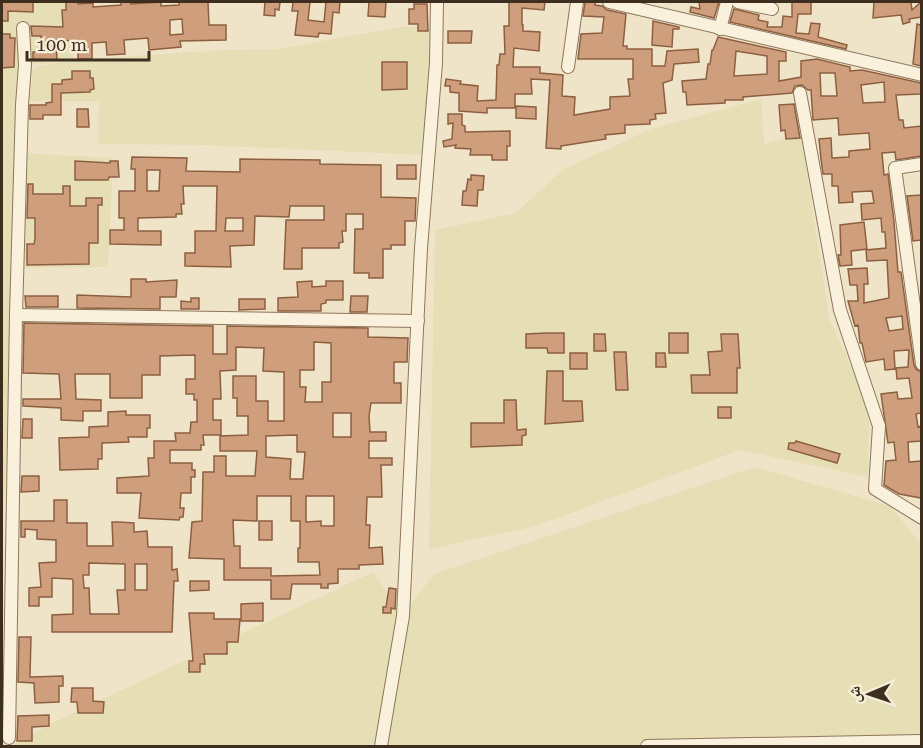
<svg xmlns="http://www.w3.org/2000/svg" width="923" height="748" font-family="'Roboto Serif','Noto Naskh Arabic',serif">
  <rect width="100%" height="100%" fill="#f0e4c8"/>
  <!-- farmland -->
  <g fill="#e6deb5">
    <polygon points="2,2 72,2 73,60 224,50 277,49 402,27 442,26 426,155 202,145 98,144 99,101 29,101 33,68 64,61 25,65 21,153 113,158 108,267 18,268 2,540"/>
    <polygon points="761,99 764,144 801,133 829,318 869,406 868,477 740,450 533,527 429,549 435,230 516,213 562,170 651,129"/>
    <polygon points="755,467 890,506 921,544 921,746 11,746 56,721 373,572 403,615 434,574"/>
  </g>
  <!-- building -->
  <g fill="#cf9f7d" stroke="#8d5f41" stroke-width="1.5" fill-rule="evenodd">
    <polygon points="2,2 33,2 33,12 8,11 8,21 2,21"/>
    <path d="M 66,2 L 78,2 L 78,4 L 93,3 L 93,7 L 121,5 L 121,2 L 131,2 L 131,4 L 161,2 L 161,6 L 179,5 L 179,2 L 208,2 L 209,25 L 226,25 L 226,40 L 180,41 L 181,47 L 149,50 L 148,38 L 124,40 L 125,54 L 107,55 L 106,42 L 92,43 L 92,59 L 78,59 L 78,41 L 56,40 L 57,60 L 33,59 L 33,52 L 41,52 L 41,36 L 32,36 L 31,26 L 63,27 L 62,10 L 66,10 ZM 182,19 L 183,34 L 170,35 L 170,20 Z"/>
    <polygon points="265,2 280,2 279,10 275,9 275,16 264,15"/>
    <polygon points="293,2 310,2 308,20 324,22 326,2 340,2 339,13 333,12 331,34 319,33 318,37 295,35 298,11 292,11"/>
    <polygon points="369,2 386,2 385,17 368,16"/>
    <polygon points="509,2 545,2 544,10 522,8 522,25 523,25 523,31 540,32 539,51 514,48 513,67 540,67 540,73 563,75 562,96 575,97 574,115 610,109 610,97 630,96 628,79 633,79 633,59 578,59 581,34 602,33 604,17 583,16 585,2 595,2 595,5 602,6 607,10 626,14 623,46 627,46 627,49 652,49 652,66 665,66 667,51 698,49 699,62 674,64 672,80 663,83 666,113 655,114 656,119 650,120 650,124 625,125 625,133 605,135 606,139 561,146 561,149 546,148 550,80 531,79 532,94 515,94 515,108 487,108 487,113 459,111 459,93 450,92 450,86 445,86 446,79 461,81 460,84 478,86 477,101 496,100 497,65 499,65 500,54 505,54 504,26 509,26"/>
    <polygon points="699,2 719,2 714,18 690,12 691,7 700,9"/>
    <polygon points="792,2 811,2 811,14 798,14 796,33 809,34 811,23 820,24 818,37 847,45 846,49 730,22 734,9 759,15 758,20 768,22 767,27 782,27 783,16 792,17"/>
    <polygon points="874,2 911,2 912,10 921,2 921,17 909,19 910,22 903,24 901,15 873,18"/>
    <polygon points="414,4 427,4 428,31 418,31 418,24 409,24 409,9 414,9"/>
    <polygon points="653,21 679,27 679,29 673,29 672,47 652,45"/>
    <polygon points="917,24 921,25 921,66 913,64"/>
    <polygon points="448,31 472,31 471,43 448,43"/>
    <polygon points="2,34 10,34 10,38 15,38 14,67 2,68"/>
    <path d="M 718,37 L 786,52 L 786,61 L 779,61 L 779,81 L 801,77 L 801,61 L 817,59 L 850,67 L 850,71 L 862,70 L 921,83 L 921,94 L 896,95 L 899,120 L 903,120 L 904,128 L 921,126 L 921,156 L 896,160 L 895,152 L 882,153 L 884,175 L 888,174 L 894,222 L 898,272 L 901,272 L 914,365 L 916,369 L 921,372 L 921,413 L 916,414 L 918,427 L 921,426 L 921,441 L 908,442 L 909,462 L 921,461 L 921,498 L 899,494 L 884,485 L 886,461 L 896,460 L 894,442 L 888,443 L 881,394 L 897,392 L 898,399 L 912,398 L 909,378 L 897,379 L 896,368 L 908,367 L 909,350 L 894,351 L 895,369 L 885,370 L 884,359 L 866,362 L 862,343 L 860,343 L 858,325 L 855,326 L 848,301 L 858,301 L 857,285 L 850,285 L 848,269 L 867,268 L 868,284 L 864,284 L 864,303 L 889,298 L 887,260 L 867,261 L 866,250 L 886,248 L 885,232 L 882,232 L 881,218 L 862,220 L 861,204 L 874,203 L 872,191 L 852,192 L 853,202 L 839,203 L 838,186 L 832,186 L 832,174 L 823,174 L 821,159 L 819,139 L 831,138 L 832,158 L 849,157 L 849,151 L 870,149 L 869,133 L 839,135 L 838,118 L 813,120 L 811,90 L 808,90 L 802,85 L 795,86 L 792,93 L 743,97 L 743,100 L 725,100 L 725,103 L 687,105 L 686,92 L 683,92 L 682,81 L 706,79 L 708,64 L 710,64 L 712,50 L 713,50 ZM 736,51 L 767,56 L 767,74 L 734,76 ZM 820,73 L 835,73 L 837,96 L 821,96 ZM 884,82 L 885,102 L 863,103 L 861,85 ZM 902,316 L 903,329 L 889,331 L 886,318 Z"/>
    <polygon points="382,62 407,62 407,89 382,90"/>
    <polygon points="72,71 90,71 90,78 93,78 94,89 90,90 90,92 61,93 61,115 43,115 43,119 30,119 30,105 46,105 46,103 52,102 52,84 62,84 62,80 72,79"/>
    <polygon points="794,104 800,138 786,139 785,130 781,131 779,105"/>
    <polygon points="516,106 536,107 536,119 516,118"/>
    <polygon points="77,109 88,109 89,127 77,127"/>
    <polygon points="448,114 462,114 462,125 465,126 465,132 510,131 510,146 507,146 507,160 492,160 492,155 470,155 471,149 455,148 456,145 444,147 443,141 452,139 453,123 448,124"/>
    <path d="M 132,157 L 187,158 L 186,171 L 240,172 L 240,159 L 320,160 L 320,164 L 381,165 L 381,197 L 416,198 L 415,221 L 405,221 L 405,245 L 391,245 L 391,249 L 383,249 L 383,278 L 369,278 L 369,273 L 354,273 L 355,229 L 363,229 L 363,214 L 346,214 L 346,231 L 342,231 L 343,242 L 339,243 L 339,248 L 302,248 L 302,269 L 284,269 L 286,220 L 324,220 L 324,206 L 290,206 L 289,217 L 255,216 L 254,245 L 230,246 L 231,267 L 185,266 L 185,253 L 195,253 L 195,231 L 216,231 L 217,186 L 183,186 L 184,204 L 181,204 L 182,214 L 176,214 L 176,217 L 138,218 L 138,231 L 161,231 L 161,245 L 110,244 L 110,230 L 124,230 L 124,218 L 119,218 L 119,191 L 135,191 L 135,169 L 131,169 ZM 147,170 L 160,170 L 159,191 L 147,191 ZM 226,218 L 243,218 L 243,231 L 225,231 Z"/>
    <polygon points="75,161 110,163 110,161 118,161 119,177 109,177 108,180 75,180"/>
    <rect x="397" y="165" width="19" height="14"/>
    <polygon points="471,175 484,176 483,190 478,190 477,206 462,205 463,191 466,191 468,179 471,180"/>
    <polygon points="28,184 33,184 33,194 63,194 63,186 70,186 70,206 86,206 86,198 102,198 102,205 98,205 98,243 89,243 89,264 27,265 27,244 34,244 35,239 35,218 27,218"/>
    <polygon points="921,195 921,240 913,241 907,196"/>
    <polygon points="864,222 867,249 851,251 852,265 840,266 838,255 841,255 840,225"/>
    <polygon points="131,279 146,279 146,282 177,280 176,297 160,297 160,309 77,308 77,295 131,297"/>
    <polygon points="312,281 312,287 326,286 326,281 343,281 343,300 326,300 326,303 321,304 321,311 278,311 278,298 298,297 297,282"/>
    <polygon points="25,296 58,296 58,307 26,307"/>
    <polygon points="351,296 368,296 367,312 350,312"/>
    <polygon points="191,298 199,298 199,309 181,309 181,301 191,302"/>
    <polygon points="239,299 265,299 265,309 239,310"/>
    <path d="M 24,323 L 213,326 L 213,354 L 227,354 L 227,326 L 368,328 L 368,337 L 408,338 L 407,362 L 394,362 L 394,383 L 401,383 L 401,403 L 371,403 L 369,416 L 370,432 L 386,432 L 386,441 L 369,441 L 369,458 L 392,458 L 392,465 L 381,465 L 382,497 L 367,497 L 366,525 L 370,525 L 369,548 L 382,547 L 383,564 L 359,565 L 359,569 L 338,569 L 338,583 L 328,584 L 328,588 L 321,588 L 321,584 L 292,584 L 290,599 L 271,599 L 271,580 L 224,580 L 224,559 L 189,558 L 192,522 L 202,521 L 203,472 L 214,472 L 214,456 L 226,456 L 226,476 L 255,476 L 257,451 L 220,451 L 220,436 L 248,435 L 248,416 L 237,416 L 237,398 L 233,398 L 233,376 L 256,376 L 256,401 L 268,401 L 268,421 L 284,421 L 284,372 L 263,371 L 264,348 L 236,347 L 236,370 L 220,371 L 221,399 L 213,399 L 213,420 L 221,420 L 221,435 L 203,435 L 204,445 L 201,445 L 201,450 L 170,450 L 170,463 L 192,463 L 192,470 L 195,470 L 195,477 L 191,477 L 191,493 L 181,493 L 180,508 L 184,508 L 183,517 L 180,517 L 179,520 L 139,518 L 141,493 L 117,493 L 117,478 L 149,476 L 148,458 L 154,458 L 154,441 L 176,441 L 175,433 L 190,433 L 191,422 L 197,422 L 197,400 L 194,400 L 194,394 L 186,394 L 186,379 L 195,379 L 195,355 L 160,356 L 160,375 L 142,375 L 142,398 L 110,398 L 110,374 L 75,374 L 76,399 L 101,400 L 101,411 L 83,411 L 83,421 L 61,420 L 61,408 L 23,406 L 23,399 L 61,399 L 59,374 L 23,373 ZM 314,342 L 331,343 L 331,382 L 322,382 L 322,402 L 305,402 L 306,387 L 300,387 L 300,370 L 314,370 ZM 333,413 L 351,413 L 351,437 L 333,437 ZM 297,435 L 297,452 L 305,452 L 303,479 L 290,479 L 291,459 L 266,457 L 266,436 ZM 257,496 L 291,496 L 291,521 L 300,521 L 300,548 L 298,548 L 298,562 L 319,562 L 320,575 L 271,576 L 271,568 L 240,568 L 240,546 L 234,546 L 233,520 L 257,521 ZM 306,496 L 334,496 L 334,526 L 321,526 L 321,521 L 306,522 Z"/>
    <polygon points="547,333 564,333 564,353 548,353 547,348 526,348 526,334"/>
    <rect x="669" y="333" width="19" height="20"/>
    <polygon points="594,334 605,334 606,351 594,351"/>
    <polygon points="721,334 738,334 740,368 737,368 737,393 692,393 691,375 710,375 708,352 722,351"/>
    <polygon points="614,352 626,352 628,390 616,390"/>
    <rect x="570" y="353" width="17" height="16"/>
    <polygon points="656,353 665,353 666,367 656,367"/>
    <polygon points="547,371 563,371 563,401 582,401 583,421 545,424"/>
    <polygon points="504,400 516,400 517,430 526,429 526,435 522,436 522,445 471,447 471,423 504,423"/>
    <rect x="718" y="407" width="13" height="11"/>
    <polygon points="126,411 126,415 150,415 150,428 147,428 147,437 128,437 129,442 102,443 102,459 98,459 98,469 60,470 59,438 89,437 89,427 108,426 108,412"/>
    <polygon points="23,419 32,419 32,438 22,438"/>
    <polygon points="796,441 840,454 837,463 788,449 789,443 795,443"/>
    <polygon points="22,476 39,476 39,491 21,492"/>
    <path d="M 54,500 L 67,500 L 67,523 L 87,523 L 87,546 L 113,546 L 112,522 L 119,522 L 134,523 L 134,532 L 147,531 L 148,547 L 172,547 L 172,570 L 177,569 L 178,581 L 174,581 L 172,632 L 52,632 L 52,615 L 73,614 L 73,581 L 72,579 L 52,578 L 52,597 L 39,597 L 39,606 L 29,606 L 29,588 L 41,587 L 39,563 L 56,562 L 56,540 L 37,539 L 37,530 L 25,529 L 25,537 L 21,537 L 21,521 L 54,521 ZM 89,563 L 125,564 L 125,590 L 117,590 L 119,614 L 90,614 L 89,588 L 84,588 L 83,575 L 89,575 ZM 135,564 L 147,564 L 147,590 L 135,590 Z"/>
    <rect x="259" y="521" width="13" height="19"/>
    <polygon points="190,581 209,581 209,590 190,591"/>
    <polygon points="389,588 396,589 395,609 391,608 391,613 383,613 383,607 386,607"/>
    <polygon points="263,603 263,621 241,621 241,604"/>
    <polygon points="189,613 214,613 214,619 240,619 238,642 227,642 227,654 204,654 205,664 200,664 200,672 189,672 189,661 193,661"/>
    <polygon points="19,637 31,637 30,677 63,676 63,686 59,686 59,702 35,703 34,683 18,682"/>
    <polygon points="72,688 93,688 93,701 104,702 103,713 78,713 77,702 71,702"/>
    <polygon points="49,715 49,726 32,727 32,741 17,741 18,716"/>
  </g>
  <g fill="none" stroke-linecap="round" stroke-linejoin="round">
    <defs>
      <g id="minor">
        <polyline points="609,2 922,75"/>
        <polyline points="738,2 772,9"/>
        <polyline points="720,29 727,2"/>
        <polyline points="568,67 577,2"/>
        <polyline points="800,93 840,310 879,426 875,489 922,518"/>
        <polyline points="922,164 895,168 922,364"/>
        <polyline points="16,315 418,321"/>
        <polyline points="9,738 16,315 22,105 25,65 23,28"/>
        <polyline points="381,746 403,616 421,248 436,63 437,2"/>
        <polyline points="647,746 922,741"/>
      </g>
    </defs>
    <!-- minor casing -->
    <use href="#minor" stroke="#8d765c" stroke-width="14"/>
    <!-- minor -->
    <use href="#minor" stroke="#faf1dc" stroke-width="12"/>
  </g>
  <!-- border -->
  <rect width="923" height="748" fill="none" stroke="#3d2e20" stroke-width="6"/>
  <!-- north arrow -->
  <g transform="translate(869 694) rotate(268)" stroke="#f7eed8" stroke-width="4.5" paint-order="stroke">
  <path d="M0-4.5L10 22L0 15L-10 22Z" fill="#3d2e20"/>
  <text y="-9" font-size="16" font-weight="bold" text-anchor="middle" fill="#3d2e20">ش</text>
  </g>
  <!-- scale -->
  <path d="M27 51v9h122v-9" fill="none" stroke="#3d2e20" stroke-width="3"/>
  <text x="36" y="51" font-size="18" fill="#3d2e20" stroke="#f7eed8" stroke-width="4.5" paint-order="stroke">100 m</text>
</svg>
